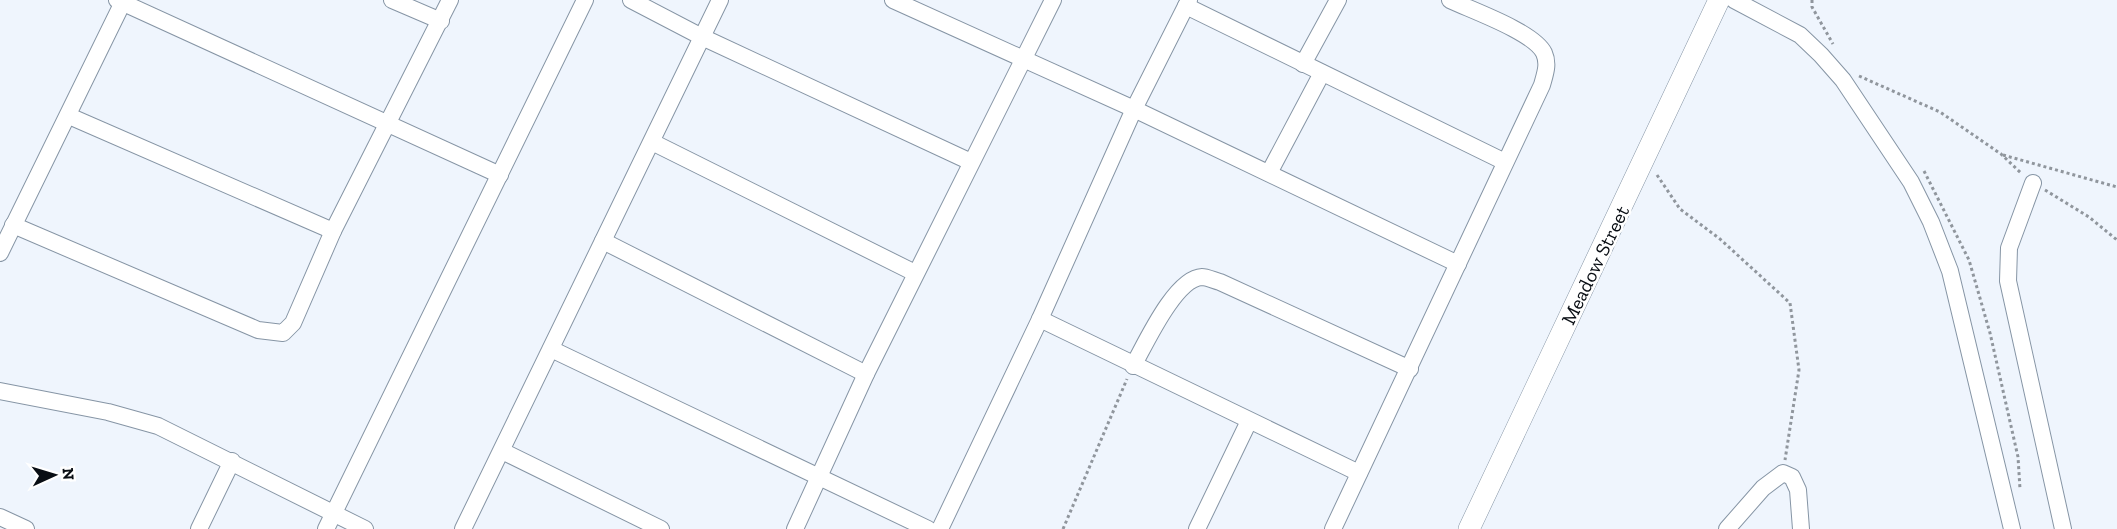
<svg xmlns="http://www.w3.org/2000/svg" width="2117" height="529" font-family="'Zilla Slab',serif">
  <rect width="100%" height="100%" fill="#eff5fd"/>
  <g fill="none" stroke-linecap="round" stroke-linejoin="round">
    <defs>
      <g id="minor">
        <polyline points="117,0 500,175"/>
        <polyline points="392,0 441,21"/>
        <polyline points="631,0 702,37 971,162"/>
        <polyline points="893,0 1134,109 1458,264"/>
        <polyline points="1734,0 1800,35 1821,55 1843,80 1911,182 1931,222 1950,271 2012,529"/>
        <polyline points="1186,6 1505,162"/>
        <polyline points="1303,64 1338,0"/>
        <polyline points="69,116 333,231"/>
        <polyline points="652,142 915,273"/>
        <polyline points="1269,173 1322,73"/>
        <polyline points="2033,183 2009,248 2008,281 2063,529"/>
        <polyline points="13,225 258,330 283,333 293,323 333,231 450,0"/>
        <polyline points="603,241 866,374"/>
        <polyline points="0,253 124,0"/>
        <polyline points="1040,319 1359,473"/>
        <polyline points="551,349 928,529"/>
        <path d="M 1133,366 C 1145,345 1175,278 1202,277 C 1207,277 1215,281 1220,282 L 1410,369"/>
        <polyline points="0,391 108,412 158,426 365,529"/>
        <polyline points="502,451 661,529"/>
        <polyline points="0,517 26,529"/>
        <polyline points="199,529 232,461"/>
        <polyline points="326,529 585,0"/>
        <polyline points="463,529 720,0"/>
        <polyline points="795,529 866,374 1053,0"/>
        <polyline points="940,529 1040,319 1134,109 1189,0"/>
        <polyline points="1197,529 1249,421"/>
        <path d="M 1333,529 L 1542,85 C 1545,74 1549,64 1544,53 C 1534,32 1471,10 1450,0"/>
        <polyline points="1727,529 1763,488 1783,473 1792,477 1798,490 1801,529"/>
      </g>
      <polyline id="tertiary" points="1469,529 1719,0"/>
    </defs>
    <!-- minor casing -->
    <use href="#minor" stroke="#8695a5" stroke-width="18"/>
    <!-- tertiary casing -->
    <use href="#tertiary" stroke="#8695a5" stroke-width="22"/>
    <!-- path -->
    <g stroke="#90969d" stroke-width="3" stroke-dasharray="3 3" stroke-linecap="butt">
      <polyline points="1812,0 1812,7 1833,44"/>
      <polyline points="1859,76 1940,112 2001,154 2022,174"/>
      <polyline points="2003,155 2117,187"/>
      <polyline points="1924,171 1969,260 1990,333 2018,457 2020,489"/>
      <polyline points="1657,175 1680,209 1720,239 1790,303 1799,370 1785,460"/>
      <polyline points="2045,190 2089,217 2117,240"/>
      <polyline points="1063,529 1127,379"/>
    </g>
    <!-- minor -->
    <use href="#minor" stroke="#fff" stroke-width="16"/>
    <!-- tertiary -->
    <use href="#tertiary" stroke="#fff" stroke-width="21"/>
  </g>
  <g text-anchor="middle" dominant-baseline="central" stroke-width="5" stroke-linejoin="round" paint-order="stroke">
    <!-- street labels -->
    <g font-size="20" fill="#090e14" stroke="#fff">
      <text transform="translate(1595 265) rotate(-64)">Meadow Street</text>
    </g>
  </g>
  <!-- north arrow -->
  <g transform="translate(54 475) rotate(86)" stroke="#ffffff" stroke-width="4.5" paint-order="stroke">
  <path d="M0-4.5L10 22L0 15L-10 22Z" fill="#090e14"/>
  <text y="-9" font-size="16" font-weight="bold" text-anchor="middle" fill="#090e14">N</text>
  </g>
</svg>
